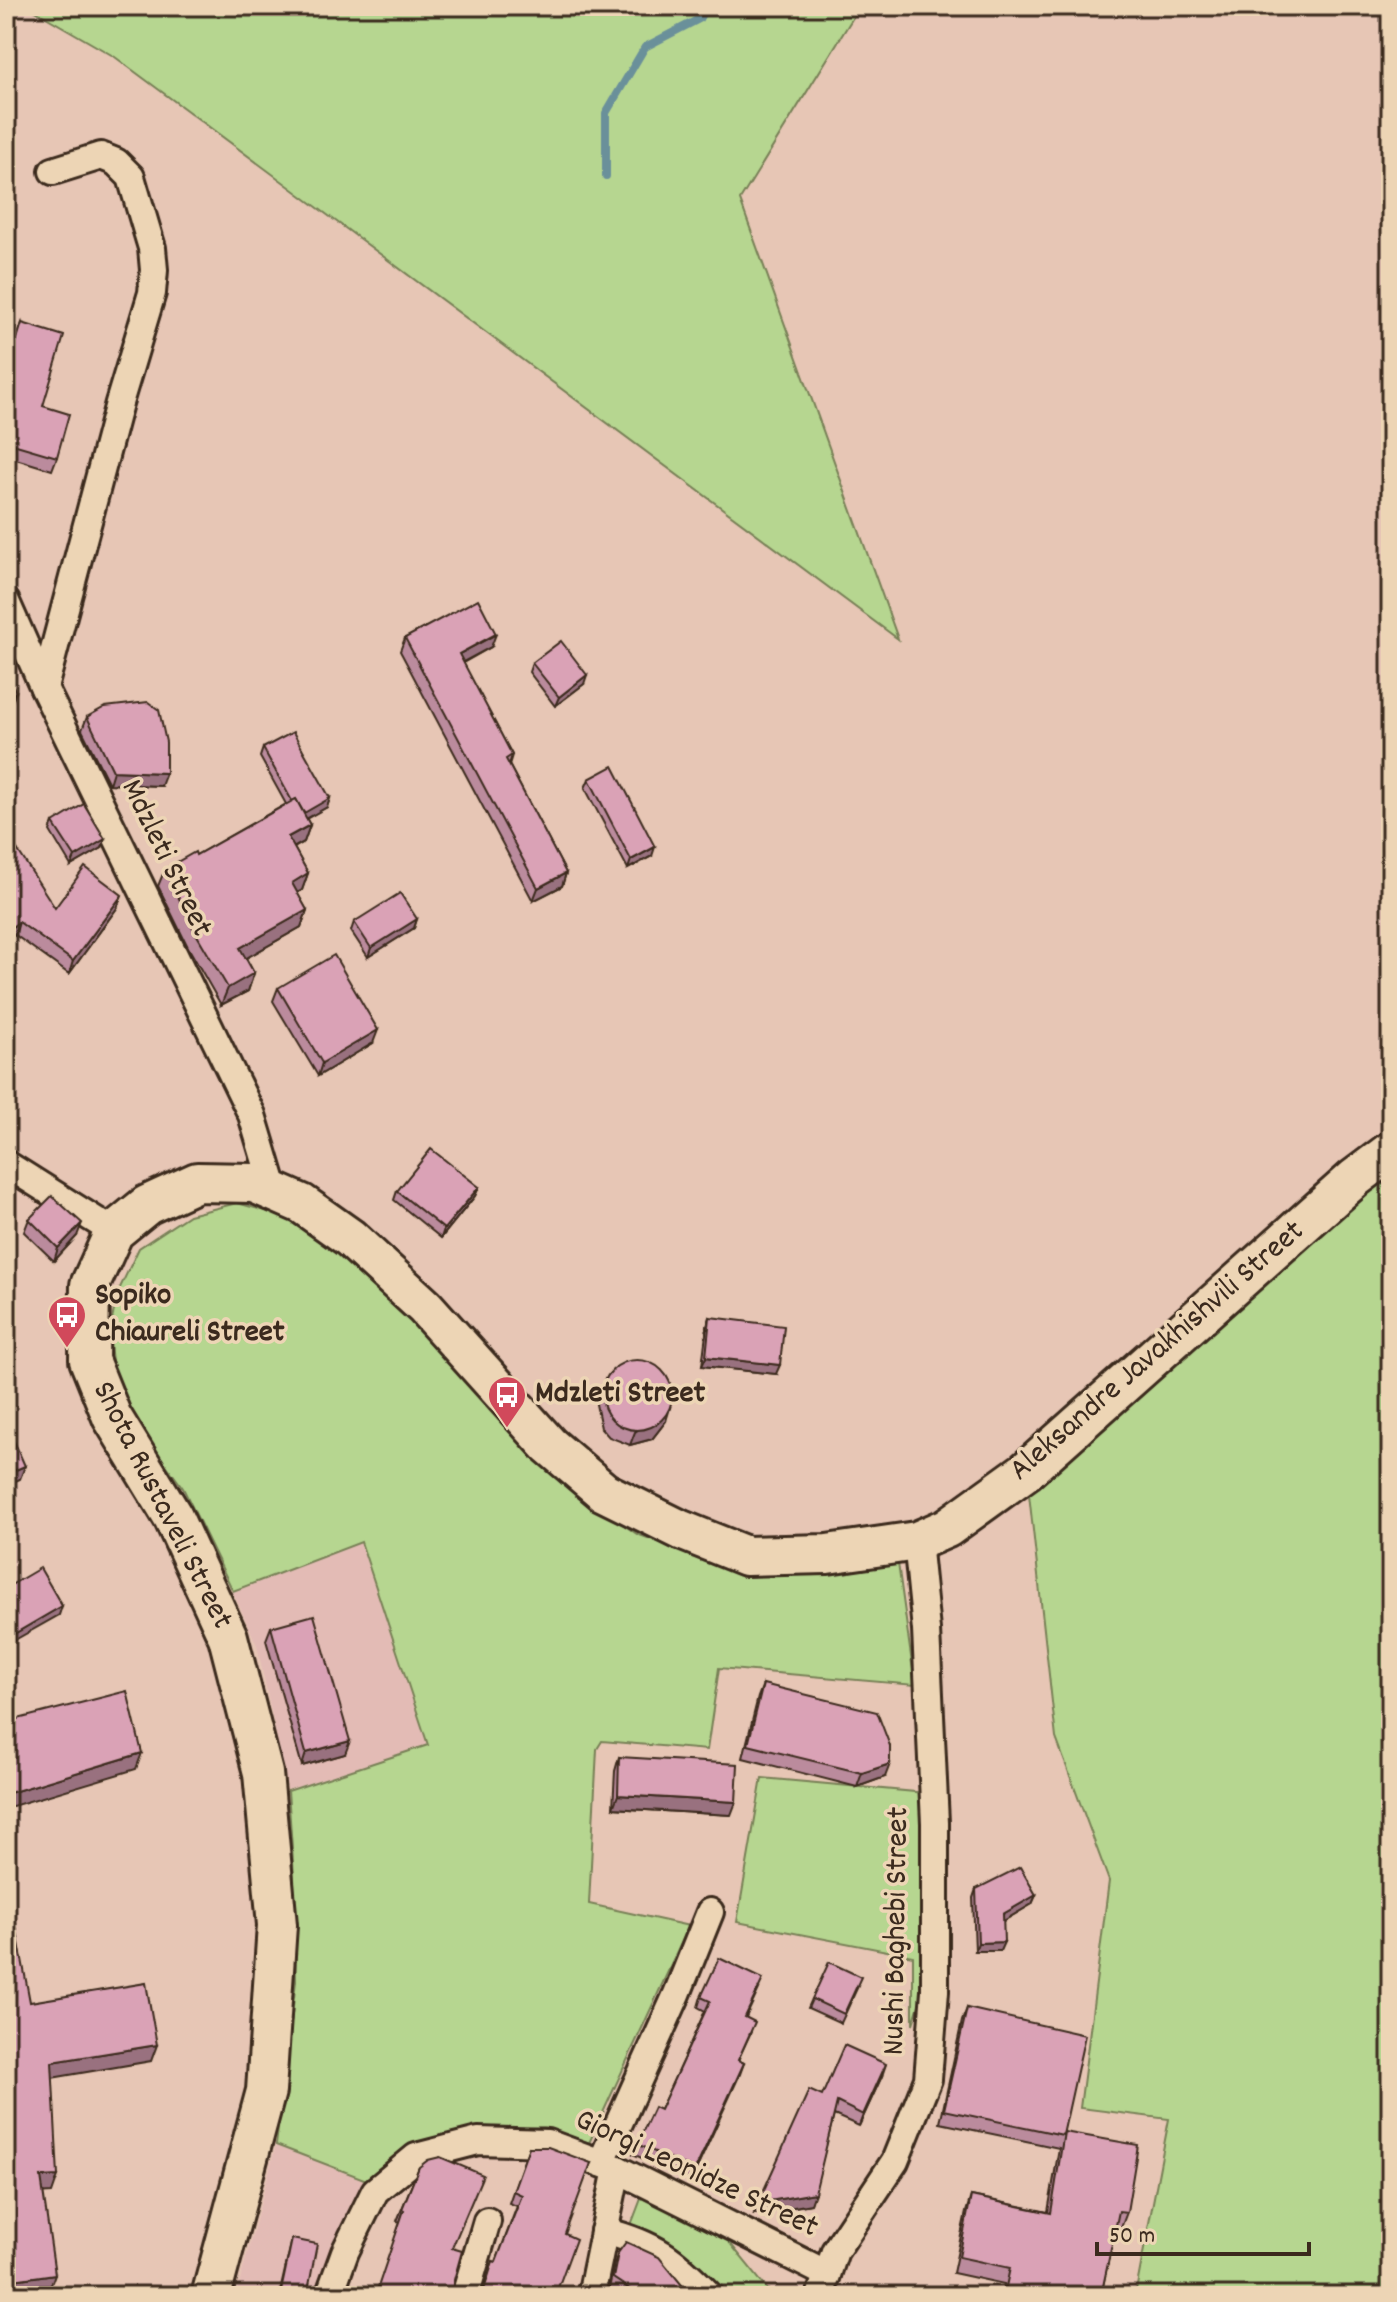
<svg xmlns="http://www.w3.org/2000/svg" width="1397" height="2302" font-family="Dekko,sans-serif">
  <rect width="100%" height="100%" fill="#e7c6b5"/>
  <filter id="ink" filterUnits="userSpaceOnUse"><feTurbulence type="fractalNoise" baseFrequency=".0125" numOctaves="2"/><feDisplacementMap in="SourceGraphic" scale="16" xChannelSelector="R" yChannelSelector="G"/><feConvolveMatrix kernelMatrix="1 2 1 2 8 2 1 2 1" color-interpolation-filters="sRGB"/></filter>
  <g filter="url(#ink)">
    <!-- built -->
    <g fill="#e3bbb5">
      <polygon points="361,1541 428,1745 288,1791 257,1645 233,1592"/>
      <polygon points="276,2145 369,2181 316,2296 236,2296"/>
    </g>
    <!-- green -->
    <g fill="#b6d690" stroke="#788057" stroke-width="2">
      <polygon points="27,6 860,6 740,200 898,639 115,57"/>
      <polygon points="1391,1151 1391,2296 1135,2296 1169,2119 1080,2108 1109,1881 1056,1738 1028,1485"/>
      <polygon points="237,1203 291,1218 355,1260 409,1315 552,1475 637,1534 711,1561 897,1556 915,1685 719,1668 707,1750 602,1741 597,1749 589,1904 689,1926 589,2143 544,2127 472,2131 369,2181 276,2145 296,1981 294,1877 288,1791 428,1745 361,1542 233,1591 183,1488 143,1433 115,1386 109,1336 117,1294 139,1248 189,1215"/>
      <polygon points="762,1778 926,1793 923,1992 913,2024 913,1956 737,1922"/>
      <polygon points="644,2191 725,2237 773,2296 720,2296 680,2256 631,2225"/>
    </g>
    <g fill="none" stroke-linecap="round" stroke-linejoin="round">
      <!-- stream -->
      <polyline stroke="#6b909a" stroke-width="8" points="606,176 606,113 645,47 699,19 706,6"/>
      <defs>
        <g id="street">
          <polyline points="6,602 44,688 252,1115 275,1192"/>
          <polyline points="44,688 119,403 152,293 154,270 152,248 131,177 116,162 101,156 53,171"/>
          <polyline points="6,1164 114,1232"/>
          <polyline points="601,2163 677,1994 710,1912"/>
          <path d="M 604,2231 C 655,2244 674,2259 710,2296"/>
          <polyline points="329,2296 345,2252 375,2191 416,2157 478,2141 547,2143 617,2169 827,2274"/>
          <polyline points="465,2296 487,2221"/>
          <polyline points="591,2296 617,2169"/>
          <polyline points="820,2296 835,2251 895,2161 928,2079 935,1991 935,1823 926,1630 917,1541"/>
        </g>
        <polyline id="secondary" points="211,2296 266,2091 277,1925 263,1773 228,1637 173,1517 112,1417 89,1360 90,1285 114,1232 147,1205 197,1182 254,1183 302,1204 350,1238 425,1307 549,1445 604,1492 681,1530 746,1556 827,1554 917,1541 947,1528 1026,1471 1355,1178 1391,1151"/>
      </defs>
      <!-- street casing -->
      <use href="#street" stroke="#3b2a1e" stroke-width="32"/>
      <!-- secondary casing -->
      <use href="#secondary" stroke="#3b2a1e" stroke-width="44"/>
      <!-- street -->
      <use href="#street" stroke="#edd5b5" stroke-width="26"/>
      <!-- secondary -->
      <use href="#secondary" stroke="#edd5b5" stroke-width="38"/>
    </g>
    <!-- wall -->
    <g fill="#bb8b9d" stroke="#3b2a1e" stroke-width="2">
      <polygon points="22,323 57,457 52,470 6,456 6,373"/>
      <polygon points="405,638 491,647 463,663 512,755 509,765 566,873 562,886 533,901 400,651"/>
      <polygon points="532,663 584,684 555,706 529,672"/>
      <polygon points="87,717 161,786 109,784 82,730"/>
      <polygon points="263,748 330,798 327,807 306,818 310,825 304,842 294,848 308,873 302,890 297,893 307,910 301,927 246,958 254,973 248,991 221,1005 188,947 158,886 165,869 196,855 286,804 260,757"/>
      <polygon points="589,779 652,856 628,869 585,788"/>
      <polygon points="53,823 102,848 71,866 50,831"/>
      <polygon points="6,852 55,908 117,908 69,974 15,935 6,941"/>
      <polygon points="417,919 414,928 368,957 351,931 354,922"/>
      <polygon points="278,988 373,1043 318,1076 273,1001"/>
      <polygon points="479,1187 475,1196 441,1238 394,1200 397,1191"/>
      <polygon points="29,1219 77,1236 54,1261 24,1232"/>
      <polygon points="710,1317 776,1374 702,1366 707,1326"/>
      <polygon points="605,1379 666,1421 652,1439 630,1445 609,1437 601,1428 596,1404"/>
      <polygon points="271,1627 345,1754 302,1766 266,1640"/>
      <polygon points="763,1684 885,1777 857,1787 743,1758 758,1697"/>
      <polygon points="619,1757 731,1815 613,1808 615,1771"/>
      <polygon points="976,1889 1036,1895 1032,1904 1003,1921 1000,1951 975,1951 973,1898"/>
      <polygon points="858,1986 841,2023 808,2008 812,1999"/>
      <polygon points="759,1989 746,2017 751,2032 738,2060 744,2063 691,2181 633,2154 637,2144 660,2110 705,2011 698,2007 701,1997"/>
      <polygon points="967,2008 1063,2135 1127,2212 1121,2228 1115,2227 1101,2296 1002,2296 1004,2284 953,2273 966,2212 971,2196 1048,2212 1059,2148 940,2123 962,2021"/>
      <polygon points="882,2076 859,2126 834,2115 811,2204 754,2214 758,2203 822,2096"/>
      <polygon points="529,2147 591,2163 483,2292 493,2261 496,2262 517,2206 509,2203"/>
      <polygon points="419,2167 400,2222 397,2221"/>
      <polygon points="292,2239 307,2296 279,2296"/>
      <polygon points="618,2253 691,2296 618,2296 609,2289 614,2264"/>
    </g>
    <!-- shaded-wall -->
    <g fill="#99717f" stroke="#3b2a1e" stroke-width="2">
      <polygon points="496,634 491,647 454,667 459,654"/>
      <polygon points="587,675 584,684 555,706 559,697"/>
      <polygon points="16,692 11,705 6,708 6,697"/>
      <polygon points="113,771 166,773 161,786 109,784"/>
      <polygon points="330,798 327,807 297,824 300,815"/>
      <polygon points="310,825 304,842 282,854 288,837"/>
      <polygon points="105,839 102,848 71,866 75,857"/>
      <polygon points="655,847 652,856 628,869 631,860"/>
      <polygon points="308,873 302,890 285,900 292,883"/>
      <polygon points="566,873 562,886 533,901 538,888"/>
      <polygon points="122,895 117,908 69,974 73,961"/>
      <polygon points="307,910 301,927 234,965 240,948"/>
      <polygon points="417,919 414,928 368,957 371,948"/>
      <polygon points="19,922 15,935 6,941 6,931"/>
      <polygon points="254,973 248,991 221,1005 228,988"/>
      <polygon points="378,1030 373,1043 318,1076 322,1063"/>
      <polygon points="479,1187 475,1196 441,1238 444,1229"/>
      <polygon points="82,1223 77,1236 54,1261 58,1248"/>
      <polygon points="706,1357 780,1365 776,1374 702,1366"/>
      <polygon points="670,1408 666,1421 652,1439 630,1445 635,1432"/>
      <polygon points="25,1466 20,1479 6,1485 6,1474"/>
      <polygon points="14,1513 10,1526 6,1528 6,1517"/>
      <polygon points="62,1606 59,1615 6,1645 7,1638"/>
      <polygon points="350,1741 345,1754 302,1766 306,1753"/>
      <polygon points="142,1753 136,1769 6,1808 6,1794"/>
      <polygon points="890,1764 885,1777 857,1787 862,1773"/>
      <polygon points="618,1795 736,1802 731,1815 613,1808"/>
      <polygon points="1036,1895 1032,1904 1000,1923 1003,1914"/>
      <polygon points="1004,1942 1000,1951 975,1951 978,1943"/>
      <polygon points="157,2045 151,2061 46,2079 52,2062"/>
      <polygon points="744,2063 740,2074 691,2181 695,2170"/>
      <polygon points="886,2064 882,2076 859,2126 863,2115"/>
      <polygon points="58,2176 52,2193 35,2194 41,2177"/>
      <polygon points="815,2193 811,2204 754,2214 758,2203"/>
      <polygon points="55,2274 49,2290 6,2296 6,2281"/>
    </g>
    <!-- building -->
    <g fill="#daa2b6" stroke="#3b2a1e" stroke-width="2">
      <polygon points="22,323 64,336 43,406 69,414 57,457 6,442 6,375"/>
      <polygon points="478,599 496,634 459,654 512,755 506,759 566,873 538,888 405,638"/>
      <polygon points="561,641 587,675 559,697 532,663"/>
      <polygon points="6,671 16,692 6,697"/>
      <polygon points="148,702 159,710 166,742 166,773 113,771 87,717 105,707"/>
      <polygon points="293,732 330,798 304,813 296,799 292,801 263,748"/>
      <polygon points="613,766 655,847 631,860 589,779"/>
      <polygon points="296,799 310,825 288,837 308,873 292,883 307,910 240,948 254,973 228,988 194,930 165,869 195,852 196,855"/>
      <polygon points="84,804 105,839 75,857 53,823"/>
      <polygon points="15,846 55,908 85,867 122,895 73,961 19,922 6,931 6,852"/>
      <polygon points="400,893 417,919 371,948 354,922"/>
      <polygon points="334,955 378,1030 322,1063 278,988"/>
      <polygon points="431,1149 479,1187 444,1229 397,1191"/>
      <polygon points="52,1196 82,1223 58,1248 29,1219"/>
      <polygon points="710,1317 784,1326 780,1365 706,1357"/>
      <circle cx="637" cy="1395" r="35"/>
      <polygon points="6,1423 25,1466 6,1474"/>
      <polygon points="6,1494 14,1513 6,1517"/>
      <polygon points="40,1568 62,1606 7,1638 6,1636 6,1588"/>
      <polygon points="314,1615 350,1741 306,1753 271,1627"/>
      <polygon points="763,1684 877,1712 890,1746 890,1764 862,1773 748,1745"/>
      <polygon points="127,1691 142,1753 6,1794 6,1722"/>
      <polygon points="619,1757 738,1764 736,1802 618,1795"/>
      <polygon points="1020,1867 1036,1895 1003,1914 1004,1942 978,1943 976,1889"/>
      <polygon points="6,1873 30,2002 146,1983 157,2045 52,2062 58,2176 41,2177 55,2274 6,2281"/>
      <polygon points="719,1958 763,1979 745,2017 755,2022 738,2060 744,2063 695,2170 637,2144 654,2107 660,2110 710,2001 701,1997"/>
      <polygon points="829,1962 861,1977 844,2014 812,1999"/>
      <polygon points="967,2008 1085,2035 1063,2135 944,2110"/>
      <polygon points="844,2045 886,2064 863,2115 837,2102 815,2193 758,2203 809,2090 822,2096"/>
      <polygon points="1064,2132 1138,2145 1127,2212 1119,2211 1101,2296 1004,2296 1010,2268 959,2257 971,2196 1051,2213"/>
      <polygon points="529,2147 548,2147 591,2163 565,2234 576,2239 555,2296 480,2296 484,2290 493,2261 496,2262 522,2195 513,2191"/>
      <polygon points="440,2157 483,2175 452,2248 462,2251 454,2280 454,2289 459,2296 375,2296 404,2210 402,2209 419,2167 428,2160"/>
      <polygon points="292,2239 317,2244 307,2296 280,2296"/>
      <polygon points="626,2242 659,2257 691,2296 635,2296 637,2294 613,2278 618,2253"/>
    </g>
  </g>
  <!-- icons -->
  <defs>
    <symbol id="bus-pin" viewBox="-11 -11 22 30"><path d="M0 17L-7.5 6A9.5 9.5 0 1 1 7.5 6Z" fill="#d1495b" stroke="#edd5b5"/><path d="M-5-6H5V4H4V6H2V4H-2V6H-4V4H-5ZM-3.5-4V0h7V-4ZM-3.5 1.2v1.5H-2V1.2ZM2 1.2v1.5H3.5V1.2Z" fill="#fff"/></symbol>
  </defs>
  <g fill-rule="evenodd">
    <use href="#bus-pin" x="45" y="1293" width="44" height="60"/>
    <use href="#bus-pin" x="485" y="1373" width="44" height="60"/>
  </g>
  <g text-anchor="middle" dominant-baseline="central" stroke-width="7" stroke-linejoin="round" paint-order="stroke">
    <!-- street labels -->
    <g font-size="32" fill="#3b2a1e" stroke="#edd5b5">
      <text transform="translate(165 859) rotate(64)">Mdzleti Street</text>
      <text transform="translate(1158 1352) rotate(-41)">Aleksandre Javakhishvili Street</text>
      <text transform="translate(161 1506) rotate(63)">Shota Rustaveli Street</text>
      <text transform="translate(898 1931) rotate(-89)">Nushi Baghebi Street</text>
      <text transform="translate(696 2175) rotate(25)">Giorgi Leonidze Street</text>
    </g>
    <!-- poi labels -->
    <g font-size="32" font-weight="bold" fill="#3b2a1e" stroke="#edd5b5" text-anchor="start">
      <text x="95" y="1297">Sopiko<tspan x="95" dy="37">Chiaureli Street</tspan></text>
      <text x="535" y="1395">Mdzleti Street</text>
    </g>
  </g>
  <!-- margin -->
  <rect width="1397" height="2302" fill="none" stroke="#edd5b5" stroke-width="32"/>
  <rect x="16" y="16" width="1365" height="2270" fill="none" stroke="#3b2a1e" stroke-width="3" filter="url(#ink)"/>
  <!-- scale -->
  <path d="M1097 2242v12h212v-12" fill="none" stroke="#3b2a1e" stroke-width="4"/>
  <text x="1109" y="2242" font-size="24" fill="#3b2a1e" stroke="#edd5b5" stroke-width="6" paint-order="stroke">50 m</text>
</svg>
